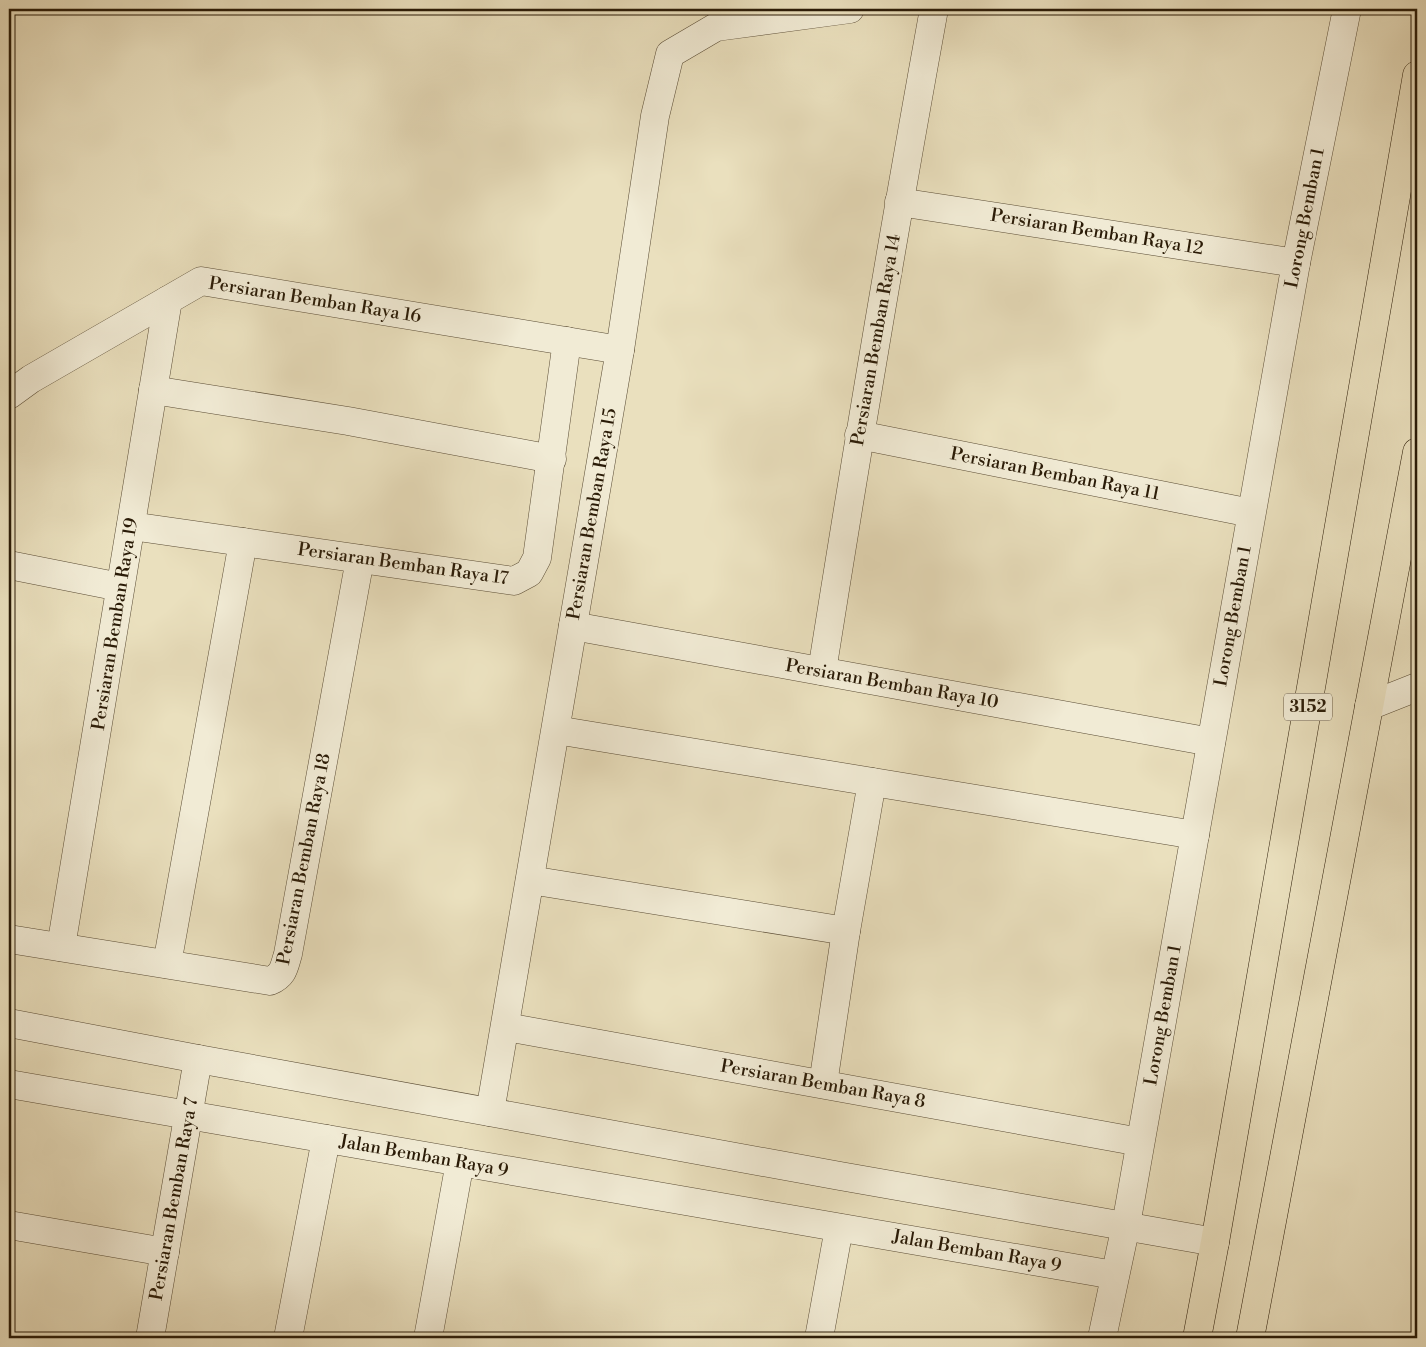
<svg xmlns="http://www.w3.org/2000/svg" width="1426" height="1347" font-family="'Libre Bodoni',serif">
  <rect width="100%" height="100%" fill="#eae0be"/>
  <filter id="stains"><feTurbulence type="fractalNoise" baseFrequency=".004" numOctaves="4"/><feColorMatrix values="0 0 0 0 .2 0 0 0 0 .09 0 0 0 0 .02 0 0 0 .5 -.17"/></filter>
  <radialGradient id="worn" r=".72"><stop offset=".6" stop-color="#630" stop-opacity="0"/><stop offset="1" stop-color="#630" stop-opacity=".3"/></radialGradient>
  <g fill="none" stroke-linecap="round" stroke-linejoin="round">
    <defs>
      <g id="minor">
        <polyline points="899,202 1296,263"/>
        <polyline points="153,390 348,421 552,459"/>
        <polyline points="9,395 31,379 201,281 620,350"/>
        <polyline points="859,435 1251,513"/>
        <polyline points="131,526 514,581 529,573 537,558 567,341"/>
        <polyline points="9,565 120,587"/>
        <polyline points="573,626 1211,742"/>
        <path d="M 822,671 C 857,450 894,229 934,9"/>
        <polyline points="1369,706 1417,687"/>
        <polyline points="556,730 1195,835"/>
        <polyline points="530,880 846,931"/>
        <path d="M 9,939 L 270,981 C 284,975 284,967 288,954 L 360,559"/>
        <polyline points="61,947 168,300"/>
        <polyline points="167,964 243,542"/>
        <polyline points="9,1023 198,1059 840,1176 1215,1242"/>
        <polyline points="506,1027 1140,1142"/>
        <polyline points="9,1084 1114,1275"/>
        <polyline points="823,1084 846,931 872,782"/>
        <polyline points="490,1112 620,350 655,116 670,54 716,27 850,9"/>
        <polyline points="9,1225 165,1252"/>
        <polyline points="150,1338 198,1059"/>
        <polyline points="288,1338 326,1139"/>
        <polyline points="428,1338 460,1162"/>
        <polyline points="819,1338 839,1228"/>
        <polyline points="1102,1338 1126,1225 1296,263 1347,9"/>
      </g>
      <g id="major">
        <polyline points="1197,1338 1215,1242 1417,75"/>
        <polyline points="1250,1338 1417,452"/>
      </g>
    </defs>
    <!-- minor casing -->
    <use href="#minor" stroke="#5a4c35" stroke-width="29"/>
    <!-- major casing -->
    <use href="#major" stroke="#2a1b07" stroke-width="29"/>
    <!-- minor -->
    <use href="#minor" stroke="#f1ebd5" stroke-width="28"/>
    <!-- major -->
    <use href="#major" stroke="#eae0be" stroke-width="28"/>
  </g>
  <g text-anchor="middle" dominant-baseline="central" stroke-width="5" stroke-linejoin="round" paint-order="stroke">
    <!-- shield labels -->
    <rect fill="#f1ebd5" stroke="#665945" stroke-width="1" x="1284" y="693.5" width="48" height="27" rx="4"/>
    <g font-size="16" font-weight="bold" fill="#2a1b07">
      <text x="1308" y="707">3152</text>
    </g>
    <!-- street labels -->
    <g font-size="18" fill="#2a1b07" stroke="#f1ebd5">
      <text transform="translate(1305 218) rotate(-79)">Lorong Bemban 1</text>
      <text transform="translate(1097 232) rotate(9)">Persiaran Bemban Raya 12</text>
      <text transform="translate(315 300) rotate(9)">Persiaran Bemban Raya 16</text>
      <text transform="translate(876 340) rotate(-80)">Persiaran Bemban Raya 14</text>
      <text transform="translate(1055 474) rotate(11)">Persiaran Bemban Raya 11</text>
      <text transform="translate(592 514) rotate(-80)">Persiaran Bemban Raya 15</text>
      <text transform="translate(403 564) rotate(8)">Persiaran Bemban Raya 17</text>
      <text transform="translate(1233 616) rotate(-80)">Lorong Bemban 1</text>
      <text transform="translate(115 624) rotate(-81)">Persiaran Bemban Raya 19</text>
      <text transform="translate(892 684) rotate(10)">Persiaran Bemban Raya 10</text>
      <text transform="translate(304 859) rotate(-79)">Persiaran Bemban Raya 18</text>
      <text transform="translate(1163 1015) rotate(-80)">Lorong Bemban 1</text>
      <text transform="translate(823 1084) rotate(10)">Persiaran Bemban Raya 8</text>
      <text transform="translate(424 1156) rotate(10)">Jalan Bemban Raya 9</text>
      <text transform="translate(174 1199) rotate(-80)">Persiaran Bemban Raya 7</text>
      <text transform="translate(977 1251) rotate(10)">Jalan Bemban Raya 9</text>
    </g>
  </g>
  <!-- margin -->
  <rect width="1426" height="1347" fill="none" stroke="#eae0be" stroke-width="30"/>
  <rect x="10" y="10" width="1406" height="1327" fill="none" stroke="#2a1b07" stroke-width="2.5"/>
  <rect x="15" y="15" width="1396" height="1317" fill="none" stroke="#2a1b07"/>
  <rect width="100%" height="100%" filter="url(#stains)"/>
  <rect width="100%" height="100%" fill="url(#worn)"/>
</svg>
